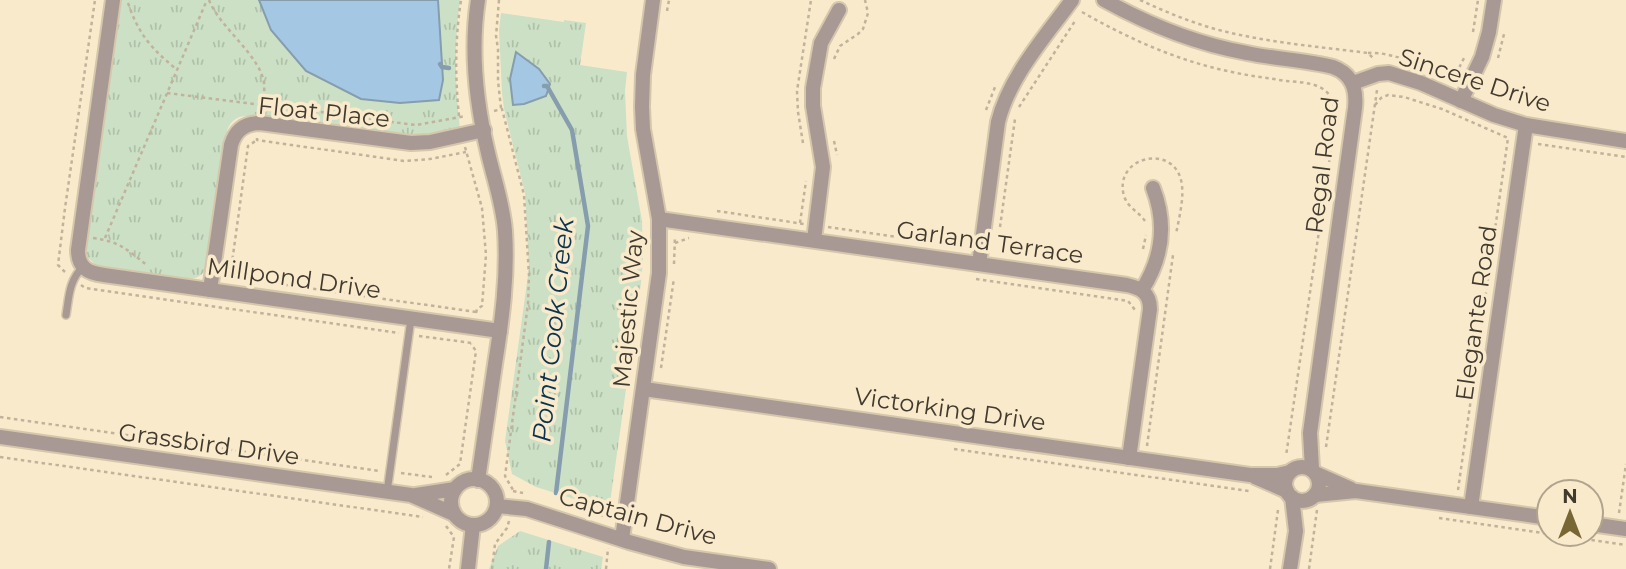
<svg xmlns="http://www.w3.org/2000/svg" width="1626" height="569" font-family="Montserrat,sans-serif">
  <defs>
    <pattern id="park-tufts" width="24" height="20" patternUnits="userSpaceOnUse" patternTransform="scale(1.75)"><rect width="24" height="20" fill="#cce0c6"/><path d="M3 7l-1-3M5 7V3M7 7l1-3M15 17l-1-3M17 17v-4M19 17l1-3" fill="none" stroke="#b0c1aa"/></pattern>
  </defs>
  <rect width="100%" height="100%" fill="#faeacc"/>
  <!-- park -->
  <g fill="url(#park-tufts)">
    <path d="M 119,0 L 460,0 C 454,44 455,85 460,129 L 419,137 L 397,136 L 249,116 C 238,115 230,121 227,131 L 208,262 C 206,273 199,279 188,279 L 96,265 L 88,258 L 85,248 Z"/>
    <polygon points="501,13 564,22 564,20 586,23 580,65 627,72 625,91 627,136 642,221 643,260 641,283 610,503 603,508 536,487 512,474 505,441 529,268 525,193 504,109 502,93 499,30"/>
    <polygon points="520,531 603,557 601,569 489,569 498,546"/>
  </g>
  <!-- water -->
  <g fill="#a4c7e4" stroke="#869dad" stroke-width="2">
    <polygon points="259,0 438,0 443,80 439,100 400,103 361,99 306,71 271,30"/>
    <polygon points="516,52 539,69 550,84 546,96 524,104 513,105 510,79"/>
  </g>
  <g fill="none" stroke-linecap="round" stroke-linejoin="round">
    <!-- stream -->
    <g stroke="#869dad" stroke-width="4.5">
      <polyline points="440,64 442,67 449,68"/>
      <polyline points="544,86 547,86 572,130 588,226 556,493"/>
      <polyline points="546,569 549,542"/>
    </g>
    <defs>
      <g id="service">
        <path d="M 66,315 C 69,297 69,280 83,267"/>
        <polyline points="387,492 411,319"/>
      </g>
      <g id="minor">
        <path d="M 113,0 L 78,250 C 78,268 88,273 104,275 L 500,331"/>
        <polyline points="1353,83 1378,74 1389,73 1421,83 1494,115 1526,125 1626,141"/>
        <polyline points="1461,101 1482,57 1489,32 1494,0"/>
        <path d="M 659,219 L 1127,285 C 1141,288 1150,293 1150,309 L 1129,458"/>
        <polyline points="814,240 823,167 813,106 813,88 821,43 839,10"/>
        <path d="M 979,264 L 998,122 C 1009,77 1045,37 1072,0"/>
        <path d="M 210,290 L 231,145 C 235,131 244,123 260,123 L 411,143 L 430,142 L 484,130"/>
        <path d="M 1142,290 C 1163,257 1167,224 1153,188"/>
        <polyline points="644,389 1250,475 1277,475 1290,472"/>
        <polyline points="1317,474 1351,489"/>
        <polyline points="1255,477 1287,491"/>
        <polyline points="1315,495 1356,491 1549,518"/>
        <polyline points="1471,507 1526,125"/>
        <polyline points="1591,524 1626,529"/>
        <polyline points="622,539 659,273 659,219 643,129 642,107 643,75 653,0"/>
      </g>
      <g id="tertiary">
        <path d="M 478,0 C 470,52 476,103 488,153 C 494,179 503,204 505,231 C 508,276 502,320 495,364 C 489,403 484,441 478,480"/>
        <path d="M 1104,0 C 1149,25 1196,44 1247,53 C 1275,59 1305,60 1333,67 C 1352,74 1357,89 1355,108 L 1310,433 L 1312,469"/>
        <polyline points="0,437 411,495 454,514"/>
        <circle cx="1302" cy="484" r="17"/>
        <circle cx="474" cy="502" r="23"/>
        <polyline points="416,495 455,489"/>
        <polyline points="497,506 527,509 629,542 684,557 769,569"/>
        <polyline points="468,569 473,525"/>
        <polyline points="1290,569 1296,531 1292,497"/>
      </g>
    </defs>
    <!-- service casing -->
    <use href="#service" stroke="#d5c7ac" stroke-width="10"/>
    <!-- minor casing -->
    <use href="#minor" stroke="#d5c7ac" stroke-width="18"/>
    <!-- tertiary casing -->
    <use href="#tertiary" stroke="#d5c7ac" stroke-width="18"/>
    <!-- path -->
    <g stroke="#c0b39b" stroke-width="2.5" stroke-dasharray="3.5 3.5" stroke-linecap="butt">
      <path d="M 209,0 C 220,28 260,55 264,83 C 265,91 263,98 262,105 L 270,105 L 407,124 L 416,125 L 466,116"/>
      <polyline points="499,0 496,36 498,49 498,81 501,108"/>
      <path d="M 1140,0 C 1168,13 1197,25 1227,32 C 1273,43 1321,47 1368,53 L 1374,59"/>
      <path d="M 128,3 C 139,35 151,48 176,69"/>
      <polyline points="667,11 669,0"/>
      <path d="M 1082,12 C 1129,39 1178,61 1232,72 C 1250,76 1268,78 1286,81 C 1297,82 1312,82 1323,89 C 1335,97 1335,109 1335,122 L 1286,456"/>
      <polyline points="1473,32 1478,0"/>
      <path d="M 1368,53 C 1393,51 1428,69 1451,79"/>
      <polyline points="1498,58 1504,34"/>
      <polyline points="834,59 840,46 858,34 863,29 868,13 865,0"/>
      <polyline points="1453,80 1464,58"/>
      <polyline points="167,93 262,105 261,111"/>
      <polyline points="1375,105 1381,98 1388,95 1404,97 1442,109 1508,138 1458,490"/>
      <polyline points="1019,107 1075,21"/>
      <polyline points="986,110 995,87"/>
      <polyline points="494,111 502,109 524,195 529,275 528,304 505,476 513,490"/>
      <path d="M 459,116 C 455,77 455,39 461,0"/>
      <polyline points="257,138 257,140 404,161 430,159 466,152"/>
      <polyline points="834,141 837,155"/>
      <polyline points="803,143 798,112 797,91 811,0"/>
      <polyline points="1538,144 1626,157"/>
      <polyline points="465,147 482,208 486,255 482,306 477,309 476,313"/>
      <polyline points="717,211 804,224"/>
      <path d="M 1145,221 C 1139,212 1128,208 1124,196 C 1113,157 1172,143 1181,180 C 1185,196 1179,218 1176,234"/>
      <polyline points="800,223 806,181"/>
      <polyline points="828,227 911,239"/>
      <polyline points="1000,227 1015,119"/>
      <path d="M 93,238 C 121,242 126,249 148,266"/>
      <polyline points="105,238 207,0"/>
      <polyline points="675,243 689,238"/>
      <polyline points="1143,249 1146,235"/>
      <polyline points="674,264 675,236"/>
      <polyline points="65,272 58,265 65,208 95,0"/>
      <polyline points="227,277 230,277 248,146 257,140"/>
      <polyline points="230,277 476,312"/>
      <polyline points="976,279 1128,301 1135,310"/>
      <polyline points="81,285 85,288 399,333"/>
      <polyline points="419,336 472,343"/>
      <polyline points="661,368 674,278"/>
      <polyline points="0,417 380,471"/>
      <polyline points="1147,446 1173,255"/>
      <polyline points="1326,447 1377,90"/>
      <polyline points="954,449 1249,491"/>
      <polyline points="0,457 423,517"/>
      <polyline points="401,473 432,477"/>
      <polyline points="446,475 460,464 476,351 471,344"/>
      <polyline points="513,491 523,493"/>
      <polyline points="566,505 610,518"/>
      <polyline points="1619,513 1626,464"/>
      <polyline points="1439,518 1626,545"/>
      <polyline points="446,526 454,537 449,569"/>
      <polyline points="492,569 495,544 507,528 509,521"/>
      <polyline points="606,569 608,548"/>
      <polyline points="1270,569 1278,510"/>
      <polyline points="1309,569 1317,510"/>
    </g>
    <!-- service -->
    <use href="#service" stroke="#a89994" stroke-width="7"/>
    <!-- minor -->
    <use href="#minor" stroke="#a89994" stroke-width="14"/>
    <!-- tertiary -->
    <use href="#tertiary" stroke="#a89994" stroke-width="14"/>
  </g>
  <g text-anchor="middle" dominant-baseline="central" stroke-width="7" stroke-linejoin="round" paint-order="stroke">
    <!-- street labels -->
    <g font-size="24" fill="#413a2e" stroke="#faeacc">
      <text transform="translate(1475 80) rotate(18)">Sincere Drive</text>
      <text transform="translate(324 112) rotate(6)">Float Place</text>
      <text transform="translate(1322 165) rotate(-83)">Regal Road</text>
      <text transform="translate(990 242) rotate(8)">Garland Terrace</text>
      <text transform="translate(294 278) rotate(8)">Millpond Drive</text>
      <text transform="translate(628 309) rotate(-85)">Majestic Way</text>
      <text transform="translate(1476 313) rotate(-82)">Elegante Road</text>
      <text transform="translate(950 409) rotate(8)">Victorking Drive</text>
      <text transform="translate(209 444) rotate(8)">Grassbird Drive</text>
      <text transform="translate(638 516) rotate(15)">Captain Drive</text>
    </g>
    <!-- water labels -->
    <g font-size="26" font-style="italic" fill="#093451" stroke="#faeacc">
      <text transform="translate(553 330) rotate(-84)">Point Cook Creek</text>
    </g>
  </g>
  <!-- north arrow -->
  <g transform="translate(1570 513)"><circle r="33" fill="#faeacc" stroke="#b0a48d" stroke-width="2"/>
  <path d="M0-5L12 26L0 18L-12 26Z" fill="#786735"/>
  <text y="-10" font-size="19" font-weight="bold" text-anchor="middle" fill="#413a2e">N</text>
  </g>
</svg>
